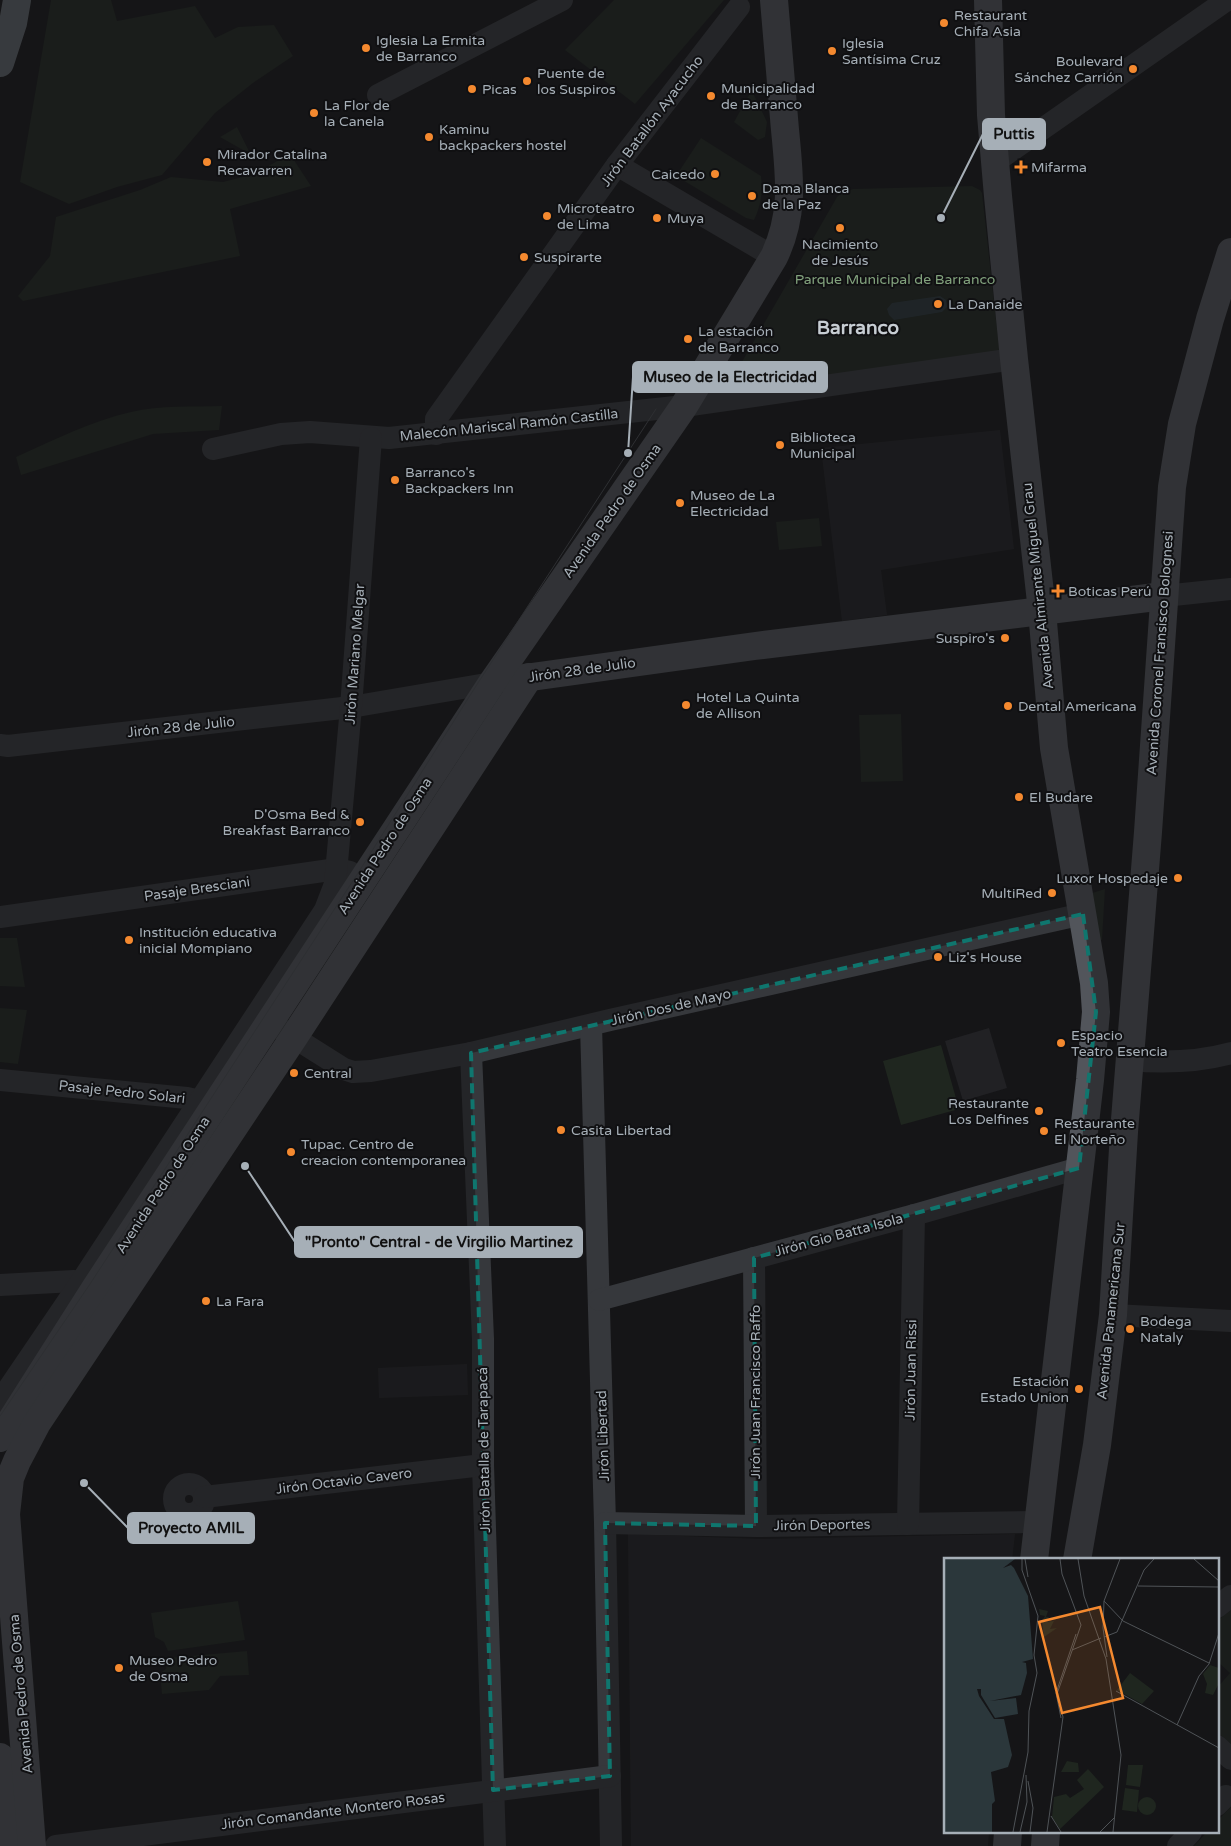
<svg xmlns="http://www.w3.org/2000/svg" width="1231" height="1846" font-family="'Varela Round',sans-serif">
  <rect width="100%" height="100%" fill="#151517"/>
  <!-- built -->
  <g fill="#212124">
    <polygon points="1000,430 1014,549 881,570 887,615 842,621 821,448"/>
    <polygon points="989,1028 1007,1088 963,1101 945,1041"/>
    <polygon points="467,1364 468,1395 379,1398 378,1368"/>
    <polygon points="628,1534 760,1539 1015,1534 1012,1560 945,1560 945,1832 989,1832 988,1846 631,1846"/>
  </g>
  <!-- green -->
  <g fill="#1f261f">
    <polygon points="51,0 111,0 117,21 195,6 215,38 238,27 274,25 293,56 253,83 215,113 162,175 117,187 69,204 20,182"/>
    <polygon points="614,0 724,0 635,104 565,50"/>
    <polygon points="749,95 754,95 767,122 765,137 758,140 734,122"/>
    <polygon points="237,127 250,153 250,154 220,137"/>
    <path d="M 701,138 L 761,176 C 763,191 761,206 754,220 L 746,218 L 676,176 Z"/>
    <polygon points="290,154 311,186 230,209 240,256 23,301 18,296 50,256 56,217 140,190 171,177 223,182 254,174"/>
    <polygon points="972,186 980,190 982,193 1000,356 724,393 837,197 842,193 853,189"/>
    <path d="M 222,406 L 219,430 L 153,434 L 21,475 L 16,457 C 54,440 91,421 131,412 C 160,405 192,407 222,406 Z"/>
    <polygon points="819,518 822,546 779,550 776,522"/>
    <polygon points="901,714 903,781 861,782 859,715"/>
    <polygon points="1105,889 1102,940 1096,939 1089,894"/>
    <polygon points="0,938 17,938 25,987 0,986"/>
    <polygon points="0,1008 27,1010 18,1064 0,1062"/>
    <polygon points="941,1045 959,1109 901,1125 883,1061"/>
    <polygon points="238,1601 245,1640 168,1651 164,1642 155,1637 151,1613"/>
    <polygon points="1231,1610 1231,1744 1217,1732 1217,1688 1230,1673 1217,1661 1217,1621"/>
    <polygon points="247,1651 249,1675 220,1676 209,1690 162,1694 160,1673 166,1669 168,1658"/>
    <polygon points="1231,1807 1231,1846 1194,1846 1207,1832 1217,1832 1217,1821"/>
  </g>
  <!-- water -->
  <polygon fill="#2b373b" points="940,296 946,300 947,307 942,312 894,320 889,315 887,309 892,303"/>
  <g fill="none" stroke-linecap="round" stroke-linejoin="round">
    <!-- minor -->
    <g stroke="#36383c" stroke-width="22">
      <polyline points="378,95 562,0"/>
      <polyline points="995,162 1227,0"/>
      <polyline points="617,165 774,257"/>
      <polyline points="436,434 436,419 617,165 739,7"/>
      <polyline points="213,449 281,434 310,432 389,438 684,406 1014,359"/>
      <polyline points="1164,596 1231,589"/>
      <polyline points="0,745 8,746 351,707 492,683"/>
      <polyline points="0,917 337,869 350,872"/>
      <polyline points="271,1023 344,1069 353,1072 371,1071 471,1053 610,1020 1083,914"/>
      <polyline points="591,1025 605,1523 611,1846"/>
      <polyline points="471,1053 483,1339 483,1465 495,1846"/>
      <path d="M 1130,1060 C 1164,1063 1198,1062 1231,1053"/>
      <polyline points="0,1080 187,1098 200,1101 210,1108"/>
      <polyline points="754,1258 756,1526"/>
      <polyline points="0,1285 74,1281 91,1284"/>
      <polyline points="599,1300 914,1215 1079,1168"/>
      <polyline points="1113,1315 1231,1321"/>
      <polyline points="0,1401 81,1282 325,910 335,884 351,707 371,438"/>
      <circle cx="189" cy="1499" r="15"/>
      <polyline points="204,1497 483,1465"/>
      <polyline points="605,1523 756,1526 1039,1522"/>
      <polyline points="908,1524 914,1215"/>
      <polyline points="1217,1607 1231,1596"/>
      <polyline points="1217,1746 1231,1759"/>
      <polyline points="1217,1805 1226,1796"/>
      <polyline points="56,1846 610,1776"/>
      <polyline points="1178,1846 1191,1832"/>
    </g>
    <!-- major -->
    <g stroke="#52555b" stroke-width="28">
      <polyline points="988,0 991,115 998,196 1014,359 1042,611 1054,748 1094,983 1096,1012 1090,1080 1034,1560"/>
      <polyline points="510,680 755,646 1164,596"/>
      <path d="M 0,1438 L 96,1287 L 492,683 L 684,406 L 774,257 C 797,209 788,169 784,118 C 781,79 777,39 774,0"/>
      <polyline points="1077,1560 1097,1445 1113,1315 1124,1132 1148,832 1172,487 1182,424 1210,319 1231,252"/>
      <polyline points="0,1757 7,1846"/>
      <polyline points="32,1846 6,1514 10,1478 17,1461 37,1423 294,1037 529,677"/>
      <polyline points="1007,1846 1008,1832"/>
      <polyline points="1045,1846 1046,1832"/>
    </g>
    <!-- highway -->
    <polyline stroke="#61676d" stroke-width="28" points="0,63 13,23 17,0"/>
    <!-- tram -->
    <polyline stroke="#4b4e53" stroke-width="1" points="0,1416 90,1284 358,873 476,686 656,409"/>
  </g>
  <!-- marked area -->
  <path d="M0 0H1231V1846H0ZM 1083,914 L 1096,1012 L 1079,1168 L 754,1258 L 756,1526 L 605,1523 L 610,1776 L 493,1790 L 471,1053 Z" fill="#151517" fill-opacity=".55" fill-rule="evenodd"/>
  <path fill="none" stroke="#0f766e" stroke-width="4" stroke-dasharray="10 6" stroke-linejoin="round" d="M 1083,914 L 1096,1012 L 1079,1168 L 754,1258 L 756,1526 L 605,1523 L 610,1776 L 493,1790 L 471,1053 Z"/>
  <!-- markers -->
  <g fill="#f4892f" stroke="#101012" stroke-width="2">
    <circle cx="944" cy="23" r="5"/>
    <circle cx="366" cy="48" r="5"/>
    <circle cx="832" cy="51" r="5"/>
    <circle cx="1133" cy="69" r="5"/>
    <circle cx="527" cy="81" r="5"/>
    <circle cx="472" cy="89" r="5"/>
    <circle cx="711" cy="96" r="5"/>
    <circle cx="314" cy="113" r="5"/>
    <circle cx="429" cy="137" r="5"/>
    <circle cx="207" cy="162" r="5"/>
    <path d="M1018.5 159.5h5v5h5v5h-5v5h-5v-5h-5v-5h5z"/>
    <circle cx="715" cy="174" r="5"/>
    <circle cx="752" cy="196" r="5"/>
    <circle cx="547" cy="216" r="5"/>
    <circle cx="657" cy="218" r="5"/>
    <circle cx="840" cy="228" r="5"/>
    <circle cx="524" cy="257" r="5"/>
    <circle cx="938" cy="304" r="5"/>
    <circle cx="688" cy="339" r="5"/>
    <circle cx="780" cy="445" r="5"/>
    <circle cx="395" cy="480" r="5"/>
    <circle cx="680" cy="503" r="5"/>
    <path d="M1055.5 583.5h5v5h5v5h-5v5h-5v-5h-5v-5h5z"/>
    <circle cx="1005" cy="638" r="5"/>
    <circle cx="686" cy="705" r="5"/>
    <circle cx="1008" cy="706" r="5"/>
    <circle cx="1019" cy="797" r="5"/>
    <circle cx="360" cy="822" r="5"/>
    <circle cx="1178" cy="878" r="5"/>
    <circle cx="1052" cy="893" r="5"/>
    <circle cx="129" cy="940" r="5"/>
    <circle cx="938" cy="957" r="5"/>
    <circle cx="1061" cy="1043" r="5"/>
    <circle cx="294" cy="1073" r="5"/>
    <circle cx="1039" cy="1111" r="5"/>
    <circle cx="561" cy="1130" r="5"/>
    <circle cx="1044" cy="1131" r="5"/>
    <circle cx="291" cy="1152" r="5"/>
    <circle cx="206" cy="1301" r="5"/>
    <circle cx="1130" cy="1329" r="5"/>
    <circle cx="1079" cy="1389" r="5"/>
    <circle cx="119" cy="1668" r="5"/>
  </g>
  <g text-anchor="middle" dominant-baseline="central" stroke-width="4" stroke-linejoin="round" paint-order="stroke">
    <!-- poi labels -->
    <g font-size="14" fill="#a6afb7" stroke="#101012" text-anchor="start">
      <text x="954" y="15">Restaurant<tspan x="954" dy="16">Chifa Asia</tspan></text>
      <text x="376" y="40">Iglesia La Ermita<tspan x="376" dy="16">de Barranco</tspan></text>
      <text x="842" y="43">Iglesia<tspan x="842" dy="16">Santísima Cruz</tspan></text>
      <text x="1123" y="61" text-anchor="end">Boulevard<tspan x="1123" dy="16">Sánchez Carrión</tspan></text>
      <text x="537" y="73">Puente de<tspan x="537" dy="16">los Suspiros</tspan></text>
      <text x="721" y="88">Municipalidad<tspan x="721" dy="16">de Barranco</tspan></text>
      <text x="482" y="89">Picas</text>
      <text x="324" y="105">La Flor de<tspan x="324" dy="16">la Canela</tspan></text>
      <text x="439" y="129">Kaminu<tspan x="439" dy="16">backpackers hostel</tspan></text>
      <text x="217" y="154">Mirador Catalina<tspan x="217" dy="16">Recavarren</tspan></text>
      <text x="1031" y="167">Mifarma</text>
      <text x="705" y="174" text-anchor="end">Caicedo</text>
      <text x="762" y="188">Dama Blanca<tspan x="762" dy="16">de la Paz</tspan></text>
      <text x="557" y="208">Microteatro<tspan x="557" dy="16">de Lima</tspan></text>
      <text x="667" y="218">Muya</text>
      <text x="840" y="244" text-anchor="middle">Nacimiento<tspan x="840" dy="16">de Jesús</tspan></text>
      <text x="534" y="257">Suspirarte</text>
      <text x="948" y="304">La Danaide</text>
      <text x="698" y="331">La estación<tspan x="698" dy="16">de Barranco</tspan></text>
      <text x="790" y="437">Biblioteca<tspan x="790" dy="16">Municipal</tspan></text>
      <text x="405" y="472">Barranco's<tspan x="405" dy="16">Backpackers Inn</tspan></text>
      <text x="690" y="495">Museo de La<tspan x="690" dy="16">Electricidad</tspan></text>
      <text x="1068" y="591">Boticas Perú</text>
      <text x="995" y="638" text-anchor="end">Suspiro's</text>
      <text x="696" y="697">Hotel La Quinta<tspan x="696" dy="16">de Allison</tspan></text>
      <text x="1018" y="706">Dental Americana</text>
      <text x="1029" y="797">El Budare</text>
      <text x="350" y="814" text-anchor="end">D'Osma Bed &amp;<tspan x="350" dy="16">Breakfast Barranco</tspan></text>
      <text x="1168" y="878" text-anchor="end">Luxor Hospedaje</text>
      <text x="1042" y="893" text-anchor="end">MultiRed</text>
      <text x="139" y="932">Institución educativa<tspan x="139" dy="16">inicial Mompiano</tspan></text>
      <text x="948" y="957">Liz's House</text>
      <text x="1071" y="1035">Espacio<tspan x="1071" dy="16">Teatro Esencia</tspan></text>
      <text x="304" y="1073">Central</text>
      <text x="1029" y="1103" text-anchor="end">Restaurante<tspan x="1029" dy="16">Los Delfines</tspan></text>
      <text x="1054" y="1123">Restaurante<tspan x="1054" dy="16">El Norteño</tspan></text>
      <text x="571" y="1130">Casita Libertad</text>
      <text x="301" y="1144">Tupac. Centro de<tspan x="301" dy="16">creacion contemporanea</tspan></text>
      <text x="216" y="1301">La Fara</text>
      <text x="1140" y="1321">Bodega<tspan x="1140" dy="16">Nataly</tspan></text>
      <text x="1069" y="1381" text-anchor="end">Estación<tspan x="1069" dy="16">Estado Union</tspan></text>
      <text x="129" y="1660">Museo Pedro<tspan x="129" dy="16">de Osma</tspan></text>
    </g>
    <!-- street labels -->
    <g font-size="14" fill="#a6afb7" stroke="#101012">
      <text transform="translate(652 121) rotate(-53)">Jirón Batallón Ayacucho</text>
      <text transform="translate(509 425) rotate(-6)">Malecón Mariscal Ramón Castilla</text>
      <text transform="translate(612 511) rotate(-55)">Avenida Pedro de Osma</text>
      <text transform="translate(1038 586) rotate(-96)">Avenida Almirante Miguel Grau</text>
      <text transform="translate(1160 653) rotate(-86)">Avenida Coronel Fransisco Bolognesi</text>
      <text transform="translate(355 654) rotate(-86)">Jirón Mariano Melgar</text>
      <text transform="translate(582 670) rotate(-8)">Jirón 28 de Julio</text>
      <text transform="translate(181 727) rotate(-6)">Jirón 28 de Julio</text>
      <text transform="translate(385 846) rotate(-57)">Avenida Pedro de Osma</text>
      <text transform="translate(197 889) rotate(-8)">Pasaje Bresciani</text>
      <text transform="translate(671 1007) rotate(-13)">Jirón Dos de Mayo</text>
      <text transform="translate(122 1092) rotate(6)">Pasaje Pedro Solari</text>
      <text transform="translate(163 1185) rotate(-57)">Avenida Pedro de Osma</text>
      <text transform="translate(839 1235) rotate(-15)">Jirón Gio Batta Isola</text>
      <text transform="translate(1111 1311) rotate(-84)">Avenida Panamericana Sur</text>
      <text transform="translate(911 1370) rotate(-89)">Jirón Juan Rissi</text>
      <text transform="translate(755 1392) rotate(-90)">Jirón Juan Francisco Raffo</text>
      <text transform="translate(603 1436) rotate(-92)">Jirón Libertad</text>
      <text transform="translate(484 1450) rotate(-91)">Jirón Batalla de Tarapacá</text>
      <text transform="translate(344 1481) rotate(-7)">Jirón Octavio Cavero</text>
      <text transform="translate(822 1525) rotate(-1)">Jirón Deportes</text>
      <text transform="translate(21 1694) rotate(-95)">Avenida Pedro de Osma</text>
      <text transform="translate(333 1811) rotate(-7)">Jirón Comandante Montero Rosas</text>
    </g>
    <!-- park labels -->
    <g font-size="14" fill="#82a27d" stroke="#101012">
      <text x="895" y="279">Parque Municipal de Barranco</text>
    </g>
    <!-- district labels -->
    <g font-size="19" font-weight="bold" fill="#c7cdd3" stroke="#101012">
      <text x="858" y="328">Barranco</text>
    </g>
  </g>
  <!-- overview -->
  <g transform="translate(944 1558)">
    <rect width="275" height="275" fill="#151517"/>
    <path d="M 95,51 L 104,53 L 102,59 L 105,59 L 101,64 L 110,63 L 106,71 L 113,70 L 100,79 L 98,63 L 101,58 L 96,57 ZM 266,107 L 275,110 L 275,125 L 269,137 L 261,135 L 263,126 L 259,116 ZM 186,115 L 210,133 L 198,146 L 173,132 ZM 123,203 L 134,205 L 135,214 L 117,214 ZM 184,207 L 199,207 L 196,229 L 182,227 ZM 144,211 L 160,229 L 116,271 L 108,259 L 110,239 L 122,236 L 126,240 L 140,231 L 133,222 ZM 181,230 L 195,232 L 193,254 L 178,252 ZM194 248a9 9 0 1 1 18 0a9 9 0 1 1-18 0Z" fill="#1f261f"/>
    <path d="M 0,1 L 71,1 L 59,10 L 67,7 L 70,10 L 84,38 L 89,101 L 78,104 L 82,105 L 83,115 L 77,137 L 46,143 L 72,140 L 74,156 L 51,160 L 37,137 L 37,131 L 33,131 L 35,138 L 50,161 L 60,161 L 68,197 L 64,209 L 47,214 L 51,243 L 48,246 L 48,274 L 0,274 Z" fill="#2b373b"/>
    <path fill="none" stroke="#4f5357" stroke-width="1" d="M 81,1 L 84,19M 134,1 L 140,38 L 162,101 L 177,197 L 169,274M 250,1 L 275,23M 194,28 L 275,29M 160,43 L 179,63 L 265,105M 160,79 L 173,74 L 200,12 L 210,1M 128,92 L 157,80M 163,99 L 159,70 L 160,43 L 176,1M 172,133 L 275,190M 117,160 L 112,135 L 132,76M 233,167 L 255,118 L 265,106 L 275,75M 84,223 L 89,250 L 86,274M 107,258 L 117,274M 69,274 L 84,194 L 85,153 L 93,115 L 90,97 L 94,58 L 78,12 L 78,1M 76,274 L 83,244 L 82,217M 103,274 L 119,159 L 113,136 L 137,67 L 118,16 L 116,1M 156,274 L 170,260"/>
    <path fill="#f4892f" fill-opacity="0.15" stroke="#f4892f" stroke-width="2.5" d="M 156,49 L 179,140 L 118,155 L 95,64 Z"/>
    <rect width="275" height="275" fill="none" stroke="#a6afb7" stroke-width="2.5"/>
  </g>
  <!-- callouts -->
  <path fill="none" stroke="#a6afb7" stroke-width="2" d="M941 218L983 134M628 453L633 377M245 1166L295 1242M84 1483L128 1528"/>
  <g fill="#a6afb7" stroke="#101012" stroke-width="2">
    <circle cx="941" cy="218" r="5"/>
    <circle cx="628" cy="453" r="5"/>
    <circle cx="245" cy="1166" r="5"/>
    <circle cx="84" cy="1483" r="5"/>
  </g>
  <g fill="#a6afb7" stroke="#a6afb7" stroke-width="2">
    <rect x="983" y="119" width="62" height="30" rx="5"/>
    <rect x="633" y="362" width="194" height="30" rx="5"/>
    <rect x="295" y="1227" width="287" height="30" rx="5"/>
    <rect x="128" y="1513" width="126" height="30" rx="5"/>
  </g>
  <g font-size="15" text-anchor="middle" font-weight="bold" fill="#111">
    <text x="1014" y="139">Puttis</text>
    <text x="730" y="382">Museo de la Electricidad</text>
    <text x="439" y="1247">"Pronto" Central - de Virgilio Martinez</text>
    <text x="191" y="1533">Proyecto AMIL</text>
  </g>
</svg>
